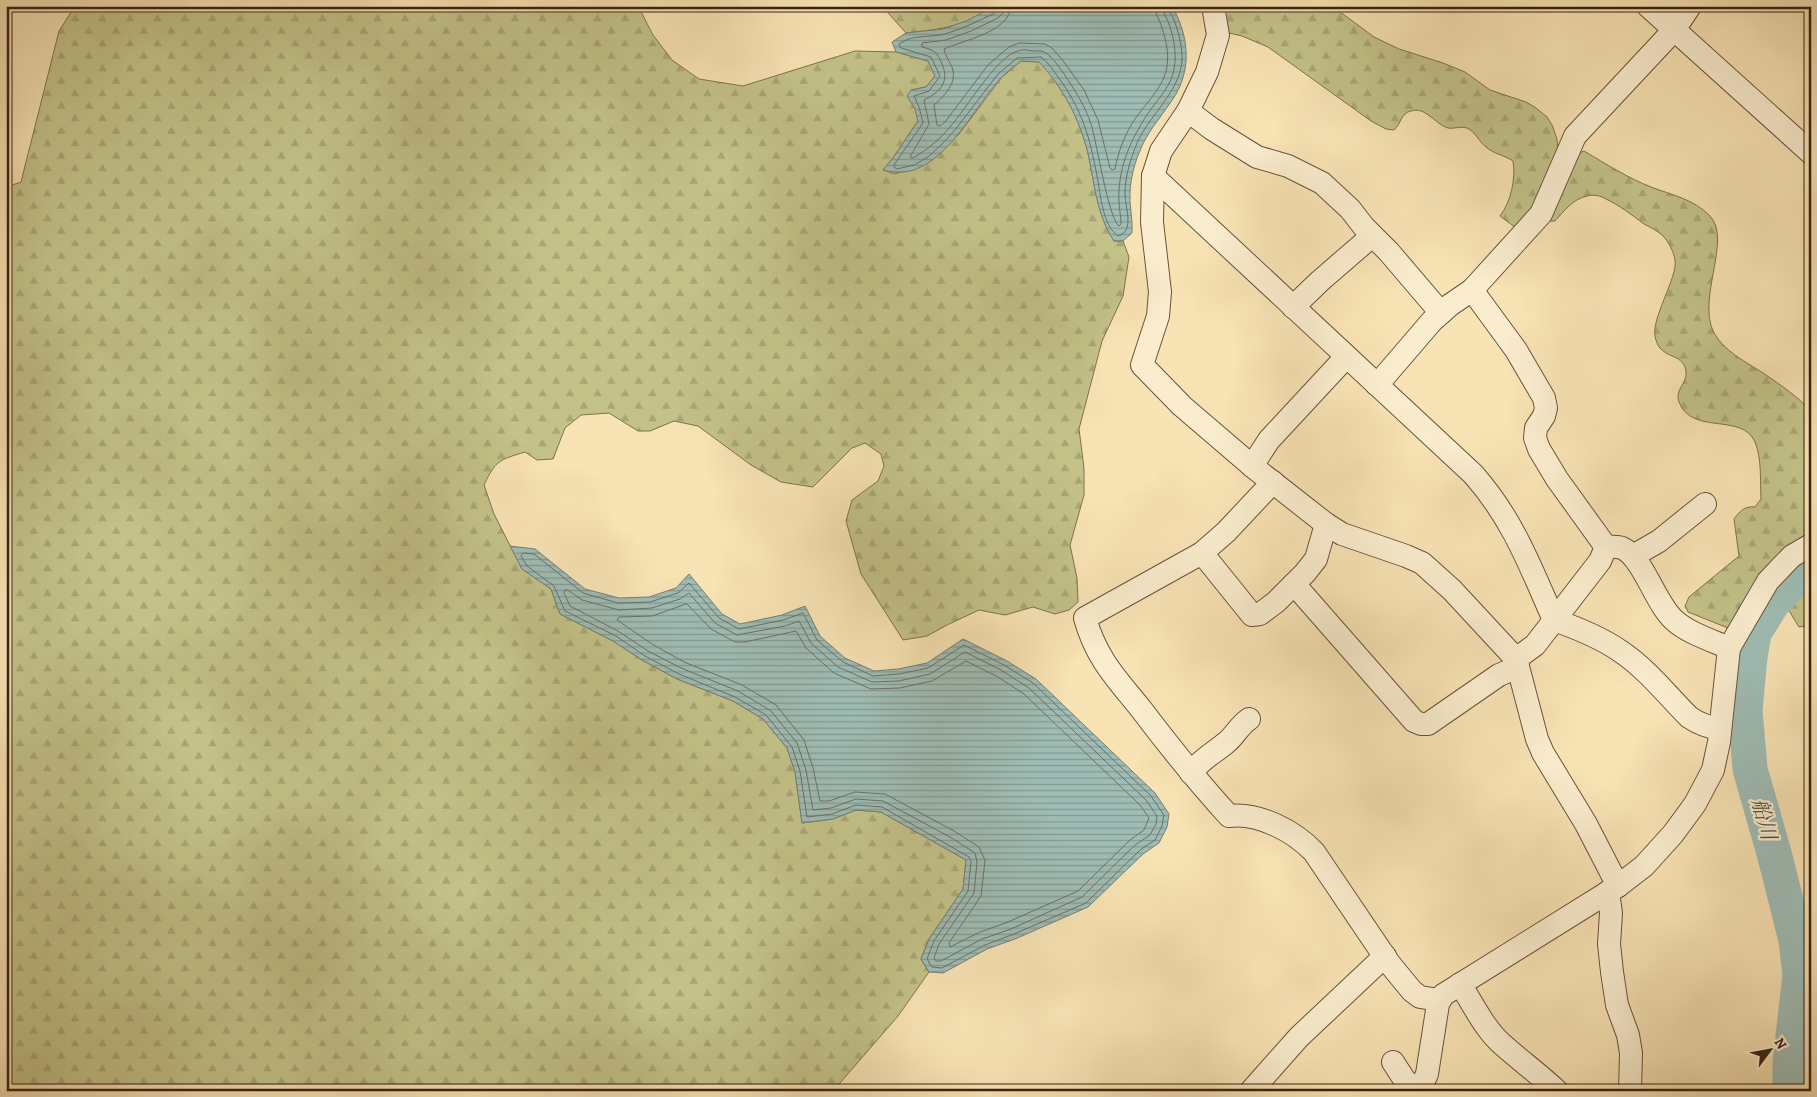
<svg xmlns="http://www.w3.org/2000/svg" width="1817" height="1097" font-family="Alegreya,'Noto Serif JP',serif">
  <defs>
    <pattern id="forest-firs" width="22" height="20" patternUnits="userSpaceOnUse" patternTransform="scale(1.25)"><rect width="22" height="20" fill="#c3c289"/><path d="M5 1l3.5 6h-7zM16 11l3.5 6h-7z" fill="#a8a675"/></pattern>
    <pattern id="water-rules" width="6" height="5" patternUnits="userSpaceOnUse" patternTransform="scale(1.25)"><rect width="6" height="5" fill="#9fbdb5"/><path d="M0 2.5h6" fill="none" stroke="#839992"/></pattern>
  </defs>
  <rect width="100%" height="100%" fill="#f8e3b4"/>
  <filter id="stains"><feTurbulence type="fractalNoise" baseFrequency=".004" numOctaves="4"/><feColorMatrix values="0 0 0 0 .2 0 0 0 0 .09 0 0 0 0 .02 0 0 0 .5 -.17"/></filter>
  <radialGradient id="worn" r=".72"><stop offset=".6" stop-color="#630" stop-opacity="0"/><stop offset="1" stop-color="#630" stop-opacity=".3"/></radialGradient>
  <!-- forest -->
  <g fill="url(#forest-firs)" stroke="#7e724e">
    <path d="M 75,6 L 638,6 L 653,35 L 672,60 L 699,79 L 743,86 L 855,51 L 896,52 L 928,61 L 935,76 L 926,87 L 911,90 L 918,121 L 893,158 L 883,170 L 895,174 L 931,161 L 959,134 L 1002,77 L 1021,61 L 1040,62 C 1064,90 1079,117 1088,153 C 1095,185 1096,213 1114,241 L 1123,241 L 1129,257 L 1123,296 L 1102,341 L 1079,429 L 1084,468 L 1084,495 L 1070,545 L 1077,578 L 1078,602 L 1069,610 L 1055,614 L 1033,607 L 1005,615 L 979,610 L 947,625 L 927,636 L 903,640 L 861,574 L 846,521 L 852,500 L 878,481 L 884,466 L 881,454 L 865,443 L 852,448 L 813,487 L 781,482 L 751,465 L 698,426 L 674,421 L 650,431 L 638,431 L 609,413 L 581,415 L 565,428 L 553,459 L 537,460 L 525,452 C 499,460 496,460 484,485 L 494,514 L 522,569 L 551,589 L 560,614 L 613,641 L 642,660 L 677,679 L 733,701 L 763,719 L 787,748 L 795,772 L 802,823 L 833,819 L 856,810 L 881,812 L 966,860 L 963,889 L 929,939 L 921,959 L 929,972 L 898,1016 L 833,1091 L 6,1091 L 6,187 L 21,182 L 59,31 Z"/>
    <path d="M 882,6 L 995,6 C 972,26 935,30 906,33 Z"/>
    <path d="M 1222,6 L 1324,6 L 1343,14 L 1374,37 L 1399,49 L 1443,63 L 1465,72 L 1490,90 L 1526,102 L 1536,108 L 1547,117 L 1552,125 L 1557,139 L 1558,149 L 1534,208 L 1516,228 L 1500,216 C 1511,202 1516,178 1513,161 C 1504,155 1494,154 1486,147 C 1479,142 1475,131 1467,128 C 1461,126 1454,129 1448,128 C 1435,124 1425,106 1411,111 C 1401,113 1401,124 1394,130 L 1386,129 L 1371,121 L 1268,47 L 1242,36 L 1225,32 Z"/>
    <path d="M 1584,151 C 1606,164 1628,178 1651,187 C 1672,195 1693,199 1709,215 C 1735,239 1691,306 1718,339 C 1730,355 1750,364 1766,375 C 1782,386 1798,397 1811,411 L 1811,531 L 1786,547 L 1760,575 L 1728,628 L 1688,612 L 1685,606 L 1689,597 L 1739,556 L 1734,519 C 1740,511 1744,506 1755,507 L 1761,499 C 1760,481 1762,459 1755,442 C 1742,412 1692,436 1679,402 C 1674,390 1688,383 1686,371 C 1683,351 1659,361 1655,336 C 1652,316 1678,277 1675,260 C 1674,252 1668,241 1663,236 C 1658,231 1650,227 1644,224 C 1632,215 1619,205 1606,199 C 1602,196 1592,194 1587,196 C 1573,199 1564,211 1555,221 L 1550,221 L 1579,153 Z"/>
    <path d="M 1811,581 L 1811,625 L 1799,627 L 1788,609 C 1792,597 1800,589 1811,581 Z"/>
  </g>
  <!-- water -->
  <g fill="url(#water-rules)" stroke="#777f74">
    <path d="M 995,6 L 1172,6 C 1188,34 1192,66 1176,94 C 1164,114 1147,131 1139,153 C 1134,165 1131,178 1130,191 C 1129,205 1133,219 1132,233 L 1123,241 L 1114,241 C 1096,213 1095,185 1088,153 C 1079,118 1064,89 1039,62 L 1021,61 C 1015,66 1008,71 1003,76 C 971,108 939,187 883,170 L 893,158 L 918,121 L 915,109 L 907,96 L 911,90 L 926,87 L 935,76 L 928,61 L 896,52 L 892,42 L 906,33 L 943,29 L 966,21 Z"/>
    <polygon points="510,546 535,549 585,589 619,598 649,597 676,588 689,574 722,614 740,624 782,615 805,606 820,636 845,658 874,671 898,669 927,663 963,639 1007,661 1036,679 1155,793 1169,814 1167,827 1159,843 1143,854 1088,907 1015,939 987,949 943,973 929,972 921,959 929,939 963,889 966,860 881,812 856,810 833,819 802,823 795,772 787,748 763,719 733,701 677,679 642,660 613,641 560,614 551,589 522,569"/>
  </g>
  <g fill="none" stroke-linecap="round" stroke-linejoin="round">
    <!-- shore -->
    <g stroke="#6c7064" stroke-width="1">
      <path d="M 997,6 L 997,11 L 993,14 C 978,21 962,29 945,34 C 929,38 913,34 899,44 L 901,48 L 931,57 L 940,76 L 929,91 L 914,96 L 919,107 L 923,123 L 894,165 L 894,167 L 897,169 L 914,165 L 928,157 L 941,145 L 955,130 L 998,74 L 1017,58 L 1041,57 C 1048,62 1053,70 1058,77 C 1082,109 1090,138 1097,176 C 1101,195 1102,224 1118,236 C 1136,231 1124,205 1125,192 C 1125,184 1127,174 1129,166 C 1133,153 1137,141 1144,130 C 1159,106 1184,84 1182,53 C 1181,43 1178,30 1174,20 C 1172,15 1169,12 1168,6"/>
      <path d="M 1004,6 L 1003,13 L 998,18 L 971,31 L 946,40 L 922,43 L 922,47 C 926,48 930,49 933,51 C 938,54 940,59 942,64 C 950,82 940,92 924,100 L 929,124 L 910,157 L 913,158 C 927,150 940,139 950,127 C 966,109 997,56 1018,51 C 1022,49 1028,50 1033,51 C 1036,51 1041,50 1044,52 C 1052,56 1059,67 1064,74 C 1075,90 1085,106 1091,124 C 1097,143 1108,217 1119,226 L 1121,224 L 1121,221 C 1120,211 1118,200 1119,190 C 1121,159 1134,134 1151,109 C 1160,97 1172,84 1174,69 C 1177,55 1174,38 1169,24 C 1167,18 1163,13 1162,6"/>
      <path d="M 1011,6 C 1010,32 964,40 944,49 C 945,55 949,61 952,67 C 958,83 944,96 934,105 L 937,125 L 940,126 L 945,122 L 988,65 L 1009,47 L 1019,43 L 1045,44 L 1052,48 L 1064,62 L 1084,90 L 1098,120 L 1110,168 L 1112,170 L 1115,169 C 1118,153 1124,136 1133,122 C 1144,105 1165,86 1167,66 C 1169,53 1166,40 1162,28 C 1160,20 1155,15 1155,6"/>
      <polygon points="524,553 534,554 583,593 618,603 650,602 678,593 689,583 719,618 739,629 783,620 803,613 817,640 843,662 873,676 899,674 928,668 964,645 1004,665 1033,683 1151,796 1164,815 1162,826 1155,840 1140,850 1086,903 1014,934 985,945 942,968 932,967 927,959 934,941 968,891 971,861 969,857 882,807 856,805 832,814 807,817 800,771 792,747 766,715 735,697 679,674 645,656 616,636 565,611 554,586 527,566 521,556"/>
      <polygon points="565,590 568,590 582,600 619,610 652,608 680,599 689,593 715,623 737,635 785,626 799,621 811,643 838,667 872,682 899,681 930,674 965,652 1001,670 1029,688 1146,800 1157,816 1156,824 1150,835 1135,845 1082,897 1011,929 982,939 941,961 936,961 934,958 939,944 974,893 977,862 975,853 950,837 883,801 856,799 831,808 813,810 806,770 797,743 771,711 738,691 681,668 648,651 618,631 570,606 564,593"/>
      <polygon points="687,604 711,629 735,642 745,642 796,631 806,648 834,673 871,689 900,688 932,681 966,661 998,677 1024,694 1140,805 1149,818 1144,830 1130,840 1078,891 1008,922 980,932 950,947 949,943 981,896 985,860 979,847 954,831 885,794 855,792 829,801 820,801 813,768 804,740 776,705 742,685 684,662 652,644 617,620 619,617 652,616"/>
    </g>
    <!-- river -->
    <polyline stroke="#9fbdb5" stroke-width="35" points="1790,1091 1790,1062 1800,975 1796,940 1774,853 1750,769 1745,710 1750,657 1754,633 1772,604 1796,578 1811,567"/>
    <defs>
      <g id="minor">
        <polyline points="1213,6 1218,35 1207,72 1188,111 1161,151 1153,176 1152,222 1160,292 1158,316 1142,365 1182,406 1252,466 1326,524 1342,534 1406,556 1422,563 1452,590 1516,659 1537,739 1543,753 1586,824 1618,886"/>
        <polyline points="1648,6 1811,153"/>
        <polyline points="1188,111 1212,129 1257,157 1288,166 1322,183 1350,209 1364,227 1389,252 1441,313"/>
        <path d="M 1153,176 L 1473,474 C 1513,519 1530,566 1554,620 C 1577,628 1600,637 1620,651 C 1646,668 1667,695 1689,717 C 1699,724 1707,727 1720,729"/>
        <path d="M 1472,290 L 1516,350 L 1544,398 L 1546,408 L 1544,416 L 1536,428 L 1535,438 L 1539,449 L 1557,479 L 1606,547 C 1611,547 1617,546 1622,548 C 1643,557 1655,603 1674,620 C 1688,633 1711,640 1729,648"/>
        <polyline points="1293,307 1320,281 1372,236"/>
        <polyline points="1377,385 1432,321 1450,305 1472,290 1541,214 1575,136 1674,30 1690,6"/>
        <polyline points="1252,466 1269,440 1346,357"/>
        <path d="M 1273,482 L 1226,532 L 1202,553 L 1085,618 C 1096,658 1116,678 1141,709 C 1169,746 1198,782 1229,816 C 1258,812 1294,831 1314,852 L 1389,963 L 1412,991 L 1420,997 L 1439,1000"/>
        <polyline points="1202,553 1252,615 1260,614 1276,602 1305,573 1316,559 1326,524"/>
        <polyline points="1633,556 1659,541 1705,504"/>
        <polyline points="1294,584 1414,721 1421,724 1428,724 1499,675 1518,667"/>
        <polyline points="1516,659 1535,645 1600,561 1606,547"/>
        <path d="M 1191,773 C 1201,759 1214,753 1227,742 C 1236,734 1239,726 1249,719"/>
        <polyline points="1608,892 1611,913 1609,944 1612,972 1617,1005 1628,1035 1631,1053 1630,1091"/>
        <path d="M 1460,984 C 1473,1004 1485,1030 1503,1045 C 1521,1061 1540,1075 1557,1091"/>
        <polyline points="1393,1062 1404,1079 1415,1091"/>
        <polyline points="1251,1091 1299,1037 1385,956"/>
        <polyline points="1418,1091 1422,1085 1427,1074 1438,1004 1443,995 1618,886 1644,866 1673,834 1695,804 1713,770 1719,742 1729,648 1768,581 1792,556 1811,545"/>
      </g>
    </defs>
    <!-- minor casing -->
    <use href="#minor" stroke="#6a523b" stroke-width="24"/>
    <!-- minor -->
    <use href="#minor" stroke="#faedce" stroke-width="22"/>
  </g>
  <g text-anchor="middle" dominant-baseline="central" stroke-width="4.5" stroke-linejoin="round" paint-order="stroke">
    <!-- water labels -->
    <g font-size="21" font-style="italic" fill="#585044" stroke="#faedce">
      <text transform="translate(1764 819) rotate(75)">船川</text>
    </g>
  </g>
  <!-- margin -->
  <rect width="1817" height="1097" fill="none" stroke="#f8e3b4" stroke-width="25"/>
  <rect x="8" y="8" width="1802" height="1082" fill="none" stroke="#3a2213" stroke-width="2.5"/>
  <rect x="12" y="12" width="1792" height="1072" fill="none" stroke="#3a2213"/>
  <!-- north arrow -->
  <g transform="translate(1770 1050) rotate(58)" stroke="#faedce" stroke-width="4" paint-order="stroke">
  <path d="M0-4L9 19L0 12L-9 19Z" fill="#3a2213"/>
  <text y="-8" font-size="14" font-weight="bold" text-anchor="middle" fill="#3a2213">N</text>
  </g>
  <rect width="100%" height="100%" filter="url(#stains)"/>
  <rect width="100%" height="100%" fill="url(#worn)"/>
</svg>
